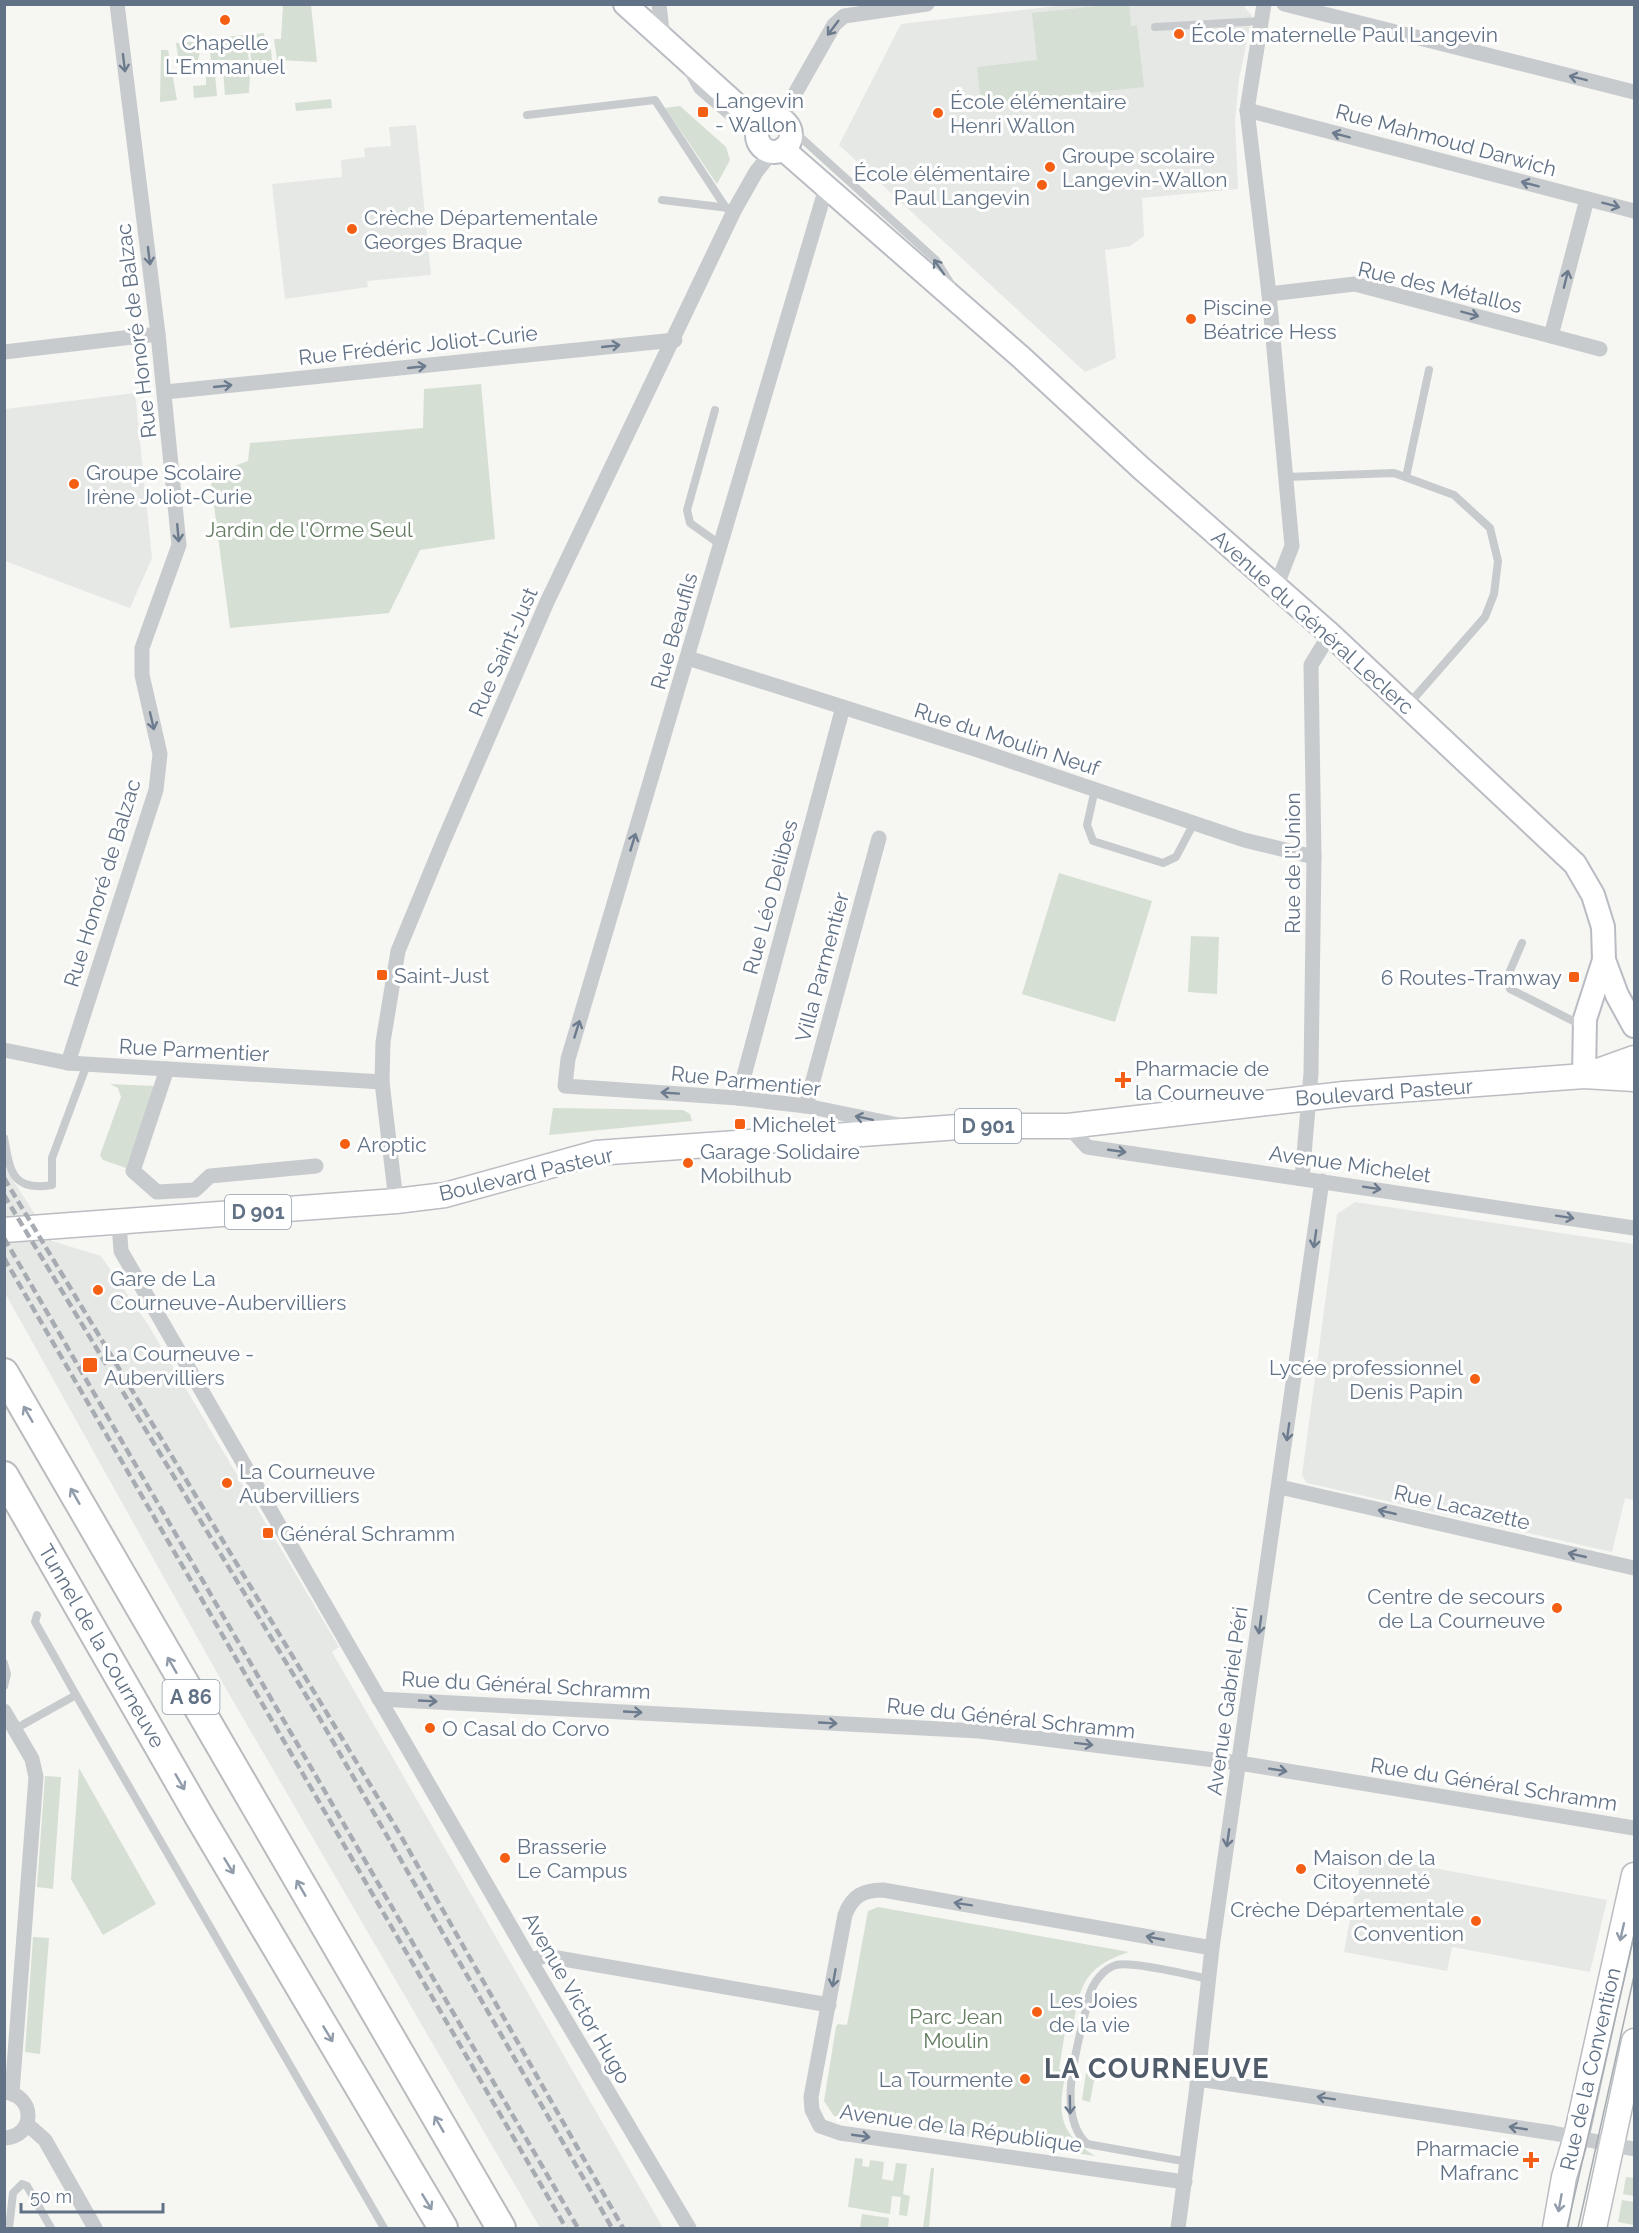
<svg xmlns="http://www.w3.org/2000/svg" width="1639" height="2233" font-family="Raleway,sans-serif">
  <rect width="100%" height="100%" fill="#f6f6f2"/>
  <!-- built -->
  <g fill="#e6e8e6">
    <polygon points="1073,4 1243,5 1252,16 1239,79 1235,121 1238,189 1142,198 1144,236 1130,246 1105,250 1116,358 1085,372 839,145 901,24"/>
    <polygon points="416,125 431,275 367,281 368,287 285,299 272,184 342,177 341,160 365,157 364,148 391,146 389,127"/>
    <polygon points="135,393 152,558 130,608 5,561 4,402 6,409"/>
    <polygon points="4,1166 52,1241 101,1256 147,1323 339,1647 332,1652 663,2228 540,2228 225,1687 5,1293"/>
    <polygon points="1355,1202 1634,1244 1634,1500 1625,1498 1612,1552 1307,1483 1302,1475 1337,1214"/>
    <polygon points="1362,1855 1607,1900 1590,1972 1452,1947 1447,1971 1344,1952"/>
  </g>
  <!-- green -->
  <g fill="#d6dfd3">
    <polygon points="1116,4 1129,5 1131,26 1137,25 1144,87 981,104 977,67 1037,60 1032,13"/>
    <polygon points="283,5 311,5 317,62 277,60 274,39 281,39"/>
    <polygon points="264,33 265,39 246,41 249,60 211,60 208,39"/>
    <polygon points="202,41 198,61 179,63 176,43"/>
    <polygon points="262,43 263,49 271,49 272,61 252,64 250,51 256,50 255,44"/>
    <polygon points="161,50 168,50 177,100 160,102"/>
    <polygon points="223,70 250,73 249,93 225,95"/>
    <polygon points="215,74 217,96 194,98 193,86 206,85 206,75"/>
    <polygon points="331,99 332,108 296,111 295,103"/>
    <polygon points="680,106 726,147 730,160 717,184 665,108"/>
    <polygon points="481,384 495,539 420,550 389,613 230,628 210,475 248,461 250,443 423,428 424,389"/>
    <polygon points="1059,873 1152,901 1115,1022 1022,994"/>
    <polygon points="1191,936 1219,937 1217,994 1188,992"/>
    <polygon points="110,1084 155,1086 126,1168 103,1160 100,1155 121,1097 118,1088"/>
    <polygon points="553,1108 683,1110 690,1114 692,1121 549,1135"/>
    <polygon points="79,1768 156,1904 103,1935 71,1879"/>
    <polygon points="45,1776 61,1777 53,1889 37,1887"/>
    <path d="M 878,1907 L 1129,1952 C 1081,1968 1080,1988 1072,2033 L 1065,2032 L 1059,2069 L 1066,2071 C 1058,2112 1057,2132 1095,2156 L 834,2116 L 824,2101 L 836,2027 L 838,2024 L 847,2025 L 868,1911 Z"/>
    <polygon points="33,1937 49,1938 40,2054 25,2052"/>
    <polygon points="1086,2073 1095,2075 1090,2102 1082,2100"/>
    <polygon points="855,2158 863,2159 862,2166 869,2167 870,2160 884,2162 882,2179 893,2181 896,2163 907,2164 903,2194 910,2196 907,2216 899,2215 901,2197 892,2196 890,2214 848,2207"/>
    <polygon points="931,2168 934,2168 929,2228 923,2228"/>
    <polygon points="1626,2177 1634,2178 1634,2196 1623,2194"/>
    <polygon points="1622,2200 1634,2202 1634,2225 1618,2222"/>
    <polygon points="862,2214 889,2218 888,2228 860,2228"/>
  </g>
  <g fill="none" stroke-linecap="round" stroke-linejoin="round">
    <defs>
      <g id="secondary">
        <polyline points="625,4 760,126"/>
        <circle cx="774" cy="135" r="17"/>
        <polyline points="783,149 1022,358 1141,468 1330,634 1575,864 1593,895 1603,927 1604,960 1617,995 1634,1026"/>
        <polyline points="1584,1076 1585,1019 1604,960"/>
      </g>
      <g id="primary">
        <polyline points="1595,1072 1634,1058"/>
        <polyline points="4,1230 396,1201 445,1195 596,1153 973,1126 1068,1126 1344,1094 1584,1076 1634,1079"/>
        <polyline points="1555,2228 1564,2177 1576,2137 1634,1875"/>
        <polyline points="1594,2228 1634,2041"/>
      </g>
      <g id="motorway">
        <polyline points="4,1373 501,2228"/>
        <polyline points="4,1476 199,1816 443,2228"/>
      </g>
    </defs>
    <!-- secondary casing -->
    <use href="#secondary" stroke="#b9bdc3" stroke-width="26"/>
    <!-- primary casing -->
    <use href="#primary" stroke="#babdc1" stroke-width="27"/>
    <!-- motorway casing -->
    <use href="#motorway" stroke="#b9bcbf" stroke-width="32"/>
    <!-- service -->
    <g stroke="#c8cbce" stroke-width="8">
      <polyline points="1155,27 1262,21"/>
      <polyline points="688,72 698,90 760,143"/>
      <polyline points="527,115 655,100 726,208"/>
      <polyline points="788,126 936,260 951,284"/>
      <polyline points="662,200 729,208"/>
      <polyline points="715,410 687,510 690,523 721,545"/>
      <polyline points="1286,477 1394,473 1454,495 1490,528 1498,561 1494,594 1485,617 1408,705"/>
      <polyline points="1406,477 1429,370"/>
      <polyline points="1095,789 1087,825 1093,841 1163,863 1176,857 1194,823"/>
      <polyline points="1522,943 1506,980 1510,989 1581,1025"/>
      <path d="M 4,1138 C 10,1171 12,1192 52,1185 L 52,1158 L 87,1064"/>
      <polyline points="4,1663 7,1674 4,1686"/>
      <polyline points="76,1695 384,2228"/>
      <polyline points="15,1729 76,1695 35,1622 37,1615"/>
      <path d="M 1188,2162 L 1087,2144 C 1053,2112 1081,2036 1089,1996 C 1093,1983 1103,1969 1116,1965 C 1133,1961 1189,1975 1209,1979"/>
      <polyline points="9,2228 13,2193 22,2184 27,2186 51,2228"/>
    </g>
    <!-- minor -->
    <g stroke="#c8cbce" stroke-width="15">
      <polyline points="659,4 663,40"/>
      <polyline points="1264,4 1247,110 1269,294 1292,546 1276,587"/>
      <polyline points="1284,4 1634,92"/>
      <polyline points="1247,110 1634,211"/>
      <polyline points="780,120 834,25 844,16 927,4"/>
      <polyline points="826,188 568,1059 565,1086 738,1098 806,1106 899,1125"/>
      <polyline points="1269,294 1355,284 1600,349"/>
      <polyline points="1551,336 1587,199"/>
      <polyline points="4,352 158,334"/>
      <polyline points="165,392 675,340"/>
      <polyline points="688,658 975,749 1244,840 1314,857"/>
      <polyline points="4,1050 68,1063 382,1082"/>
      <polyline points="68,1063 156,790 160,754 142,675 142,648 179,545 158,334 117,4"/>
      <polyline points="167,1069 133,1171 157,1192 195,1190 210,1176 316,1166"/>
      <polyline points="738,1098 843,707"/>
      <polyline points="806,1106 879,838"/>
      <polyline points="1068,1126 1087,1147 1634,1228"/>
      <polyline points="1302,1178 1311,1073 1314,857 1311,665 1330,634"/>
      <polyline points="396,1201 382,1082 383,1042 398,951 443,842 547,602 735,209 756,172 772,152"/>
      <polyline points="119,1222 121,1251 530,1960 689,2228"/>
      <polyline points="1280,1487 1634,1568"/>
      <polyline points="379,1699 979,1731 1239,1763 1634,1828"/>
      <polyline points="4,1711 32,1759 36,1777 12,2093"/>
      <polyline points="530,1960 546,1956 829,2005"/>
      <polyline points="1198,2079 1553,2133 1634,2149"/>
      <path d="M 4,2092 C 36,2095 36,2137 4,2138"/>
      <polyline points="27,2124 45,2140 95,2228"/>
      <path d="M 1185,2182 L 840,2133 L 820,2126 L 812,2110 L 811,2097 L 845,1915 C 852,1896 863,1890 883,1890 L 1212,1948"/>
      <polyline points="1178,2228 1196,2094 1212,1948 1322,1181"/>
    </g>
    <!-- secondary -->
    <use href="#secondary" stroke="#fff" stroke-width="22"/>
    <!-- primary -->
    <use href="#primary" stroke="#fff" stroke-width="24"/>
    <!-- motorway -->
    <use href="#motorway" stroke="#fff" stroke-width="28"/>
    <!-- tram -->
    <g stroke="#a7acb2" stroke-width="1.5">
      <polyline points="1567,2228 1634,1936"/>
      <polyline points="1578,2228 1634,1976"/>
    </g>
    <!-- rail -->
    <g stroke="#a7acb2" stroke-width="4.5" stroke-dasharray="9 4.5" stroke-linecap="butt">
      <polyline points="4,1178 398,1831 623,2228"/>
      <polyline points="4,1195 316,1712 612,2228"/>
      <polyline points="4,1238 578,2228"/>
      <polyline points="4,1258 566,2228"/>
    </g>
  </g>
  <!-- one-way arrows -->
  <defs><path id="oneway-shaft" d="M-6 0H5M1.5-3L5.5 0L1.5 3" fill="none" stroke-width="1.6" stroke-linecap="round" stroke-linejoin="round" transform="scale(1.5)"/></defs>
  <g stroke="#6c7b8d">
    <use href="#oneway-shaft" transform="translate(833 28) rotate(127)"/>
    <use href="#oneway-shaft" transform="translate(124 63) rotate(83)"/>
    <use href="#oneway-shaft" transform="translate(1578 78) rotate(-166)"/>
    <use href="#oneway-shaft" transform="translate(1341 135) rotate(-165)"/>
    <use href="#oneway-shaft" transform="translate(1530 184) rotate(-165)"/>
    <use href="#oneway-shaft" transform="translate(1611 205) rotate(15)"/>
    <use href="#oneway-shaft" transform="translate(149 256) rotate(83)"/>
    <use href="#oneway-shaft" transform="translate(939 267) rotate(-125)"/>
    <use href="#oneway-shaft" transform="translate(1566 279) rotate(-76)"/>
    <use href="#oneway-shaft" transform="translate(1470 314) rotate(15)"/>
    <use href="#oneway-shaft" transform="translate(611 346) rotate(-6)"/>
    <use href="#oneway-shaft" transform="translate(417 367) rotate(-6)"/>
    <use href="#oneway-shaft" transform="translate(223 386) rotate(-6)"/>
    <use href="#oneway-shaft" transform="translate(178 533) rotate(85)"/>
    <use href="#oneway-shaft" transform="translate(152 721) rotate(77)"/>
    <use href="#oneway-shaft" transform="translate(633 842) rotate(-73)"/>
    <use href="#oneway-shaft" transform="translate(577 1029) rotate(-73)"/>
    <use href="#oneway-shaft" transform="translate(670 1093) rotate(-176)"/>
    <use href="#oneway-shaft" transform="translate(864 1118) rotate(-168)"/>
    <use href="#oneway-shaft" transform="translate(1117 1151) rotate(8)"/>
    <use href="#oneway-shaft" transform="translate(1372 1188) rotate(9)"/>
    <use href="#oneway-shaft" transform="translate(1565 1217) rotate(9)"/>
    <use href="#oneway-shaft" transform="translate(1315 1239) rotate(98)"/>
    <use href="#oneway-shaft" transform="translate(1288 1432) rotate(98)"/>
    <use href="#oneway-shaft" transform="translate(1387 1512) rotate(-167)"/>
    <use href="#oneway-shaft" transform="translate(1577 1555) rotate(-167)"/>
    <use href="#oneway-shaft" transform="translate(1260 1625) rotate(98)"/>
    <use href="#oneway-shaft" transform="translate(428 1701) rotate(3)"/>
    <use href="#oneway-shaft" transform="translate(633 1712) rotate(3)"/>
    <use href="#oneway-shaft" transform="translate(828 1723) rotate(3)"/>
    <use href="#oneway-shaft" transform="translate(1084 1744) rotate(7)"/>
    <use href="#oneway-shaft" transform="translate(1278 1770) rotate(9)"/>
    <use href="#oneway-shaft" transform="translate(1228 1838) rotate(98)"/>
    <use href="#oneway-shaft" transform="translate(963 1904) rotate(-171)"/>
    <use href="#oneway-shaft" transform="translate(1155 1938) rotate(-169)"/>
    <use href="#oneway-shaft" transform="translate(834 1978) rotate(100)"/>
    <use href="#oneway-shaft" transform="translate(1326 2098) rotate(-171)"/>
    <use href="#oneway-shaft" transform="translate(1070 2105) rotate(89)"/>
    <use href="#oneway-shaft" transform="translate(1518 2128) rotate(-171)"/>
    <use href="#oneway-shaft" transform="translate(861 2136) rotate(8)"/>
  </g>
  <g stroke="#919caa">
    <use href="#oneway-shaft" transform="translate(28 1414) rotate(-120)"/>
    <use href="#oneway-shaft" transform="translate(75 1496) rotate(-120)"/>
    <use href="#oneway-shaft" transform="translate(172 1665) rotate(-120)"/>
    <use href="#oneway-shaft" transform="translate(180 1782) rotate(60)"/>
    <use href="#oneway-shaft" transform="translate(229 1866) rotate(59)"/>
    <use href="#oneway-shaft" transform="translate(301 1888) rotate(-120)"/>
    <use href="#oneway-shaft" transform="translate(1622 1932) rotate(103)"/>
    <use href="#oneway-shaft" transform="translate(328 2034) rotate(59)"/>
    <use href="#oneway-shaft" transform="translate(439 2124) rotate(-120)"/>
    <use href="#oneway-shaft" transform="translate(427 2202) rotate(59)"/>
    <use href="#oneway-shaft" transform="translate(1560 2203) rotate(100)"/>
  </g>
  <!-- markers -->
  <g fill="#f55f13" stroke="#fff" stroke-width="2">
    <circle cx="225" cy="20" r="6"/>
    <circle cx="1179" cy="34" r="6"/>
    <rect x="697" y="106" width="12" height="12" rx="3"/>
    <circle cx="938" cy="113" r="6"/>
    <circle cx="1050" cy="167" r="6"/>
    <circle cx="1042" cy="185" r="6"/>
    <circle cx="352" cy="229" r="6"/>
    <circle cx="1191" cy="319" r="6"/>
    <circle cx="74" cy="484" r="6"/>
    <rect x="376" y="969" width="12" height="12" rx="3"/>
    <rect x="1568" y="971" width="12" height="12" rx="3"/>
    <path d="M1120 1071h6v6h6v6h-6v6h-6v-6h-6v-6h6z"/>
    <rect x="734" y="1118" width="12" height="12" rx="3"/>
    <circle cx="345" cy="1144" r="6"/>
    <circle cx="688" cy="1163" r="6"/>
    <circle cx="98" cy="1290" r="6"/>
    <rect x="82" y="1357" width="16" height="16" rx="3"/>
    <circle cx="1475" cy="1379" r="6"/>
    <circle cx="227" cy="1483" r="6"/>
    <rect x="262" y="1527" width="12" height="12" rx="3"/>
    <circle cx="1557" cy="1608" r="6"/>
    <circle cx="430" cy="1728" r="6"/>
    <circle cx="505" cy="1858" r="6"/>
    <circle cx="1301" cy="1869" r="6"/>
    <circle cx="1476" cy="1921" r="6"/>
    <circle cx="1037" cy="2012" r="6"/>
    <circle cx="1025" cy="2079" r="6"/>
    <path d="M1528 2151h6v6h6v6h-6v6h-6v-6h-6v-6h6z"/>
  </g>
  <g text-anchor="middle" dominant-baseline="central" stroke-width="6" stroke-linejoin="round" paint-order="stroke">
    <!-- shield labels -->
    <g fill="#fff" stroke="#919caa" stroke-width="1.5">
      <rect x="955" y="1109" width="66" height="34" rx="4.5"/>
      <rect x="225" y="1195" width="66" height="34" rx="4.5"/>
      <rect x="162.5" y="1680" width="57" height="34" rx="4.5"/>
    </g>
    <g font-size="20" font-weight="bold" fill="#627286">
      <text x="988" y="1126">D 901</text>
      <text x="258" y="1212">D 901</text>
      <text x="191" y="1697">A 86</text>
    </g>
    <!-- poi labels -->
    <g font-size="21" fill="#627286" stroke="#fff" text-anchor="start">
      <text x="1191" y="34">École maternelle Paul Langevin</text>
      <text x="225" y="42" text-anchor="middle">Chapelle<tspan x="225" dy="24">L'Emmanuel</tspan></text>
      <text x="715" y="100">Langevin<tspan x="715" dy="24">- Wallon</tspan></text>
      <text x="950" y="101">École élémentaire<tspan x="950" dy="24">Henri Wallon</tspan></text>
      <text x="1062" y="155">Groupe scolaire<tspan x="1062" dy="24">Langevin-Wallon</tspan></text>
      <text x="1030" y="173" text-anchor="end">École élémentaire<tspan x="1030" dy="24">Paul Langevin</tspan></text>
      <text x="364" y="217">Crèche Départementale<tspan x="364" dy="24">Georges Braque</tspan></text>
      <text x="1203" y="307">Piscine<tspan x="1203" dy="24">Béatrice Hess</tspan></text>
      <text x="86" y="472">Groupe Scolaire<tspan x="86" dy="24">Irène Joliot-Curie</tspan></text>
      <text x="394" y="975">Saint-Just</text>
      <text x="1562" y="977" text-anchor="end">6 Routes-Tramway</text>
      <text x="1135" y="1068">Pharmacie de<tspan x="1135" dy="24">la Courneuve</tspan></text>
      <text x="752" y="1124">Michelet</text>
      <text x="357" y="1144">Aroptic</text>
      <text x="700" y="1151">Garage Solidaire<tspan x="700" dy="24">Mobilhub</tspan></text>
      <text x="110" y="1278">Gare de La<tspan x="110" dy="24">Courneuve-Aubervilliers</tspan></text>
      <text x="104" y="1353">La Courneuve -<tspan x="104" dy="24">Aubervilliers</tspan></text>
      <text x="1463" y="1367" text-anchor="end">Lycée professionnel<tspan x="1463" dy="24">Denis Papin</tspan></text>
      <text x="239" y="1471">La Courneuve<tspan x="239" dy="24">Aubervilliers</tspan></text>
      <text x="280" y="1533">Général Schramm</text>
      <text x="1545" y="1596" text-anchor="end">Centre de secours<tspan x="1545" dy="24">de La Courneuve</tspan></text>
      <text x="442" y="1728">O Casal do Corvo</text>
      <text x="517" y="1846">Brasserie<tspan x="517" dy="24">Le Campus</tspan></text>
      <text x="1313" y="1857">Maison de la<tspan x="1313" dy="24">Citoyenneté</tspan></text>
      <text x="1464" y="1909" text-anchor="end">Crèche Départementale<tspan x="1464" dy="24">Convention</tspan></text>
      <text x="1049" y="2000">Les Joies<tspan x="1049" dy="24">de la vie</tspan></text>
      <text x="1013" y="2079" text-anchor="end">La Tourmente</text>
      <text x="1519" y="2148" text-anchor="end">Pharmacie<tspan x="1519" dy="24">Mafranc</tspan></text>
    </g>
    <!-- street labels -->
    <g font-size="21" fill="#627286" stroke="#fff">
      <text transform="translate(1446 140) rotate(15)">Rue Mahmoud Darwich</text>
      <text transform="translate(1440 287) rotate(13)">Rue des Métallos</text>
      <text transform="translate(136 331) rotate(-97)">Rue Honoré de Balzac</text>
      <text transform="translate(418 345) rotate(-6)">Rue Frédéric Joliot-Curie</text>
      <text transform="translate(1313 622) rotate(42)">Avenue du Général Leclerc</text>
      <text transform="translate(674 631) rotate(-74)">Rue Beaufils</text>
      <text transform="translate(503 652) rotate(-66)">Rue Saint-Just</text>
      <text transform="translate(1007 739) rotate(18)">Rue du Moulin Neuf</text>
      <text transform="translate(1292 863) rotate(-90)">Rue de l'Union</text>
      <text transform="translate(102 883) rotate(-73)">Rue Honoré de Balzac</text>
      <text transform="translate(770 897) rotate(-75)">Rue Léo Delibes</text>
      <text transform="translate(822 967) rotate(-75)">Villa Parmentier</text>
      <text transform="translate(194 1050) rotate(3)">Rue Parmentier</text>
      <text transform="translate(746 1081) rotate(6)">Rue Parmentier</text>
      <text transform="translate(1384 1092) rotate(-4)">Boulevard Pasteur</text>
      <text transform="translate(1350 1164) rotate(8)">Avenue Michelet</text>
      <text transform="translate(526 1174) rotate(-13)">Boulevard Pasteur</text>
      <text transform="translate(1462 1507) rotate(13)">Rue Lacazette</text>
      <text transform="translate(102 1646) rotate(60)">Tunnel de la Courneuve</text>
      <text transform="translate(526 1685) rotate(3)">Rue du Général Schramm</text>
      <text transform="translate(1227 1701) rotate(-82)">Avenue Gabriel Péri</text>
      <text transform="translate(1011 1718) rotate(6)">Rue du Général Schramm</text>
      <text transform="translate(1494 1784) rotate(9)">Rue du Général Schramm</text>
      <text transform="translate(577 1998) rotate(60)">Avenue Victor Hugo</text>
      <text transform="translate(1590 2069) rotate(-77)">Rue de la Convention</text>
      <text transform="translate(961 2128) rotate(8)">Avenue de la République</text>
    </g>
    <!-- park labels -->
    <g font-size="21" fill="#647d61" stroke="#fff">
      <text x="309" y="529">Jardin de l'Orme Seul</text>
      <text x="956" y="2016">Parc Jean<tspan x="956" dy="24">Moulin</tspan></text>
    </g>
    <!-- district labels -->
    <g font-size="27" font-weight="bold" letter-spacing="1.5" fill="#515c6b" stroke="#fff">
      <text x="1157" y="2068">LA COURNEUVE</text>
    </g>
  </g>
  <!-- border -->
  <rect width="1639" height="2233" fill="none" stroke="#627286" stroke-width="12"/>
  <!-- scale -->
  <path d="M21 2203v9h142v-9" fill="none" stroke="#627286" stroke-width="3"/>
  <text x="30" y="2203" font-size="18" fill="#627286" stroke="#ffffff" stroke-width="4.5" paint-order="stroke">50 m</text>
</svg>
